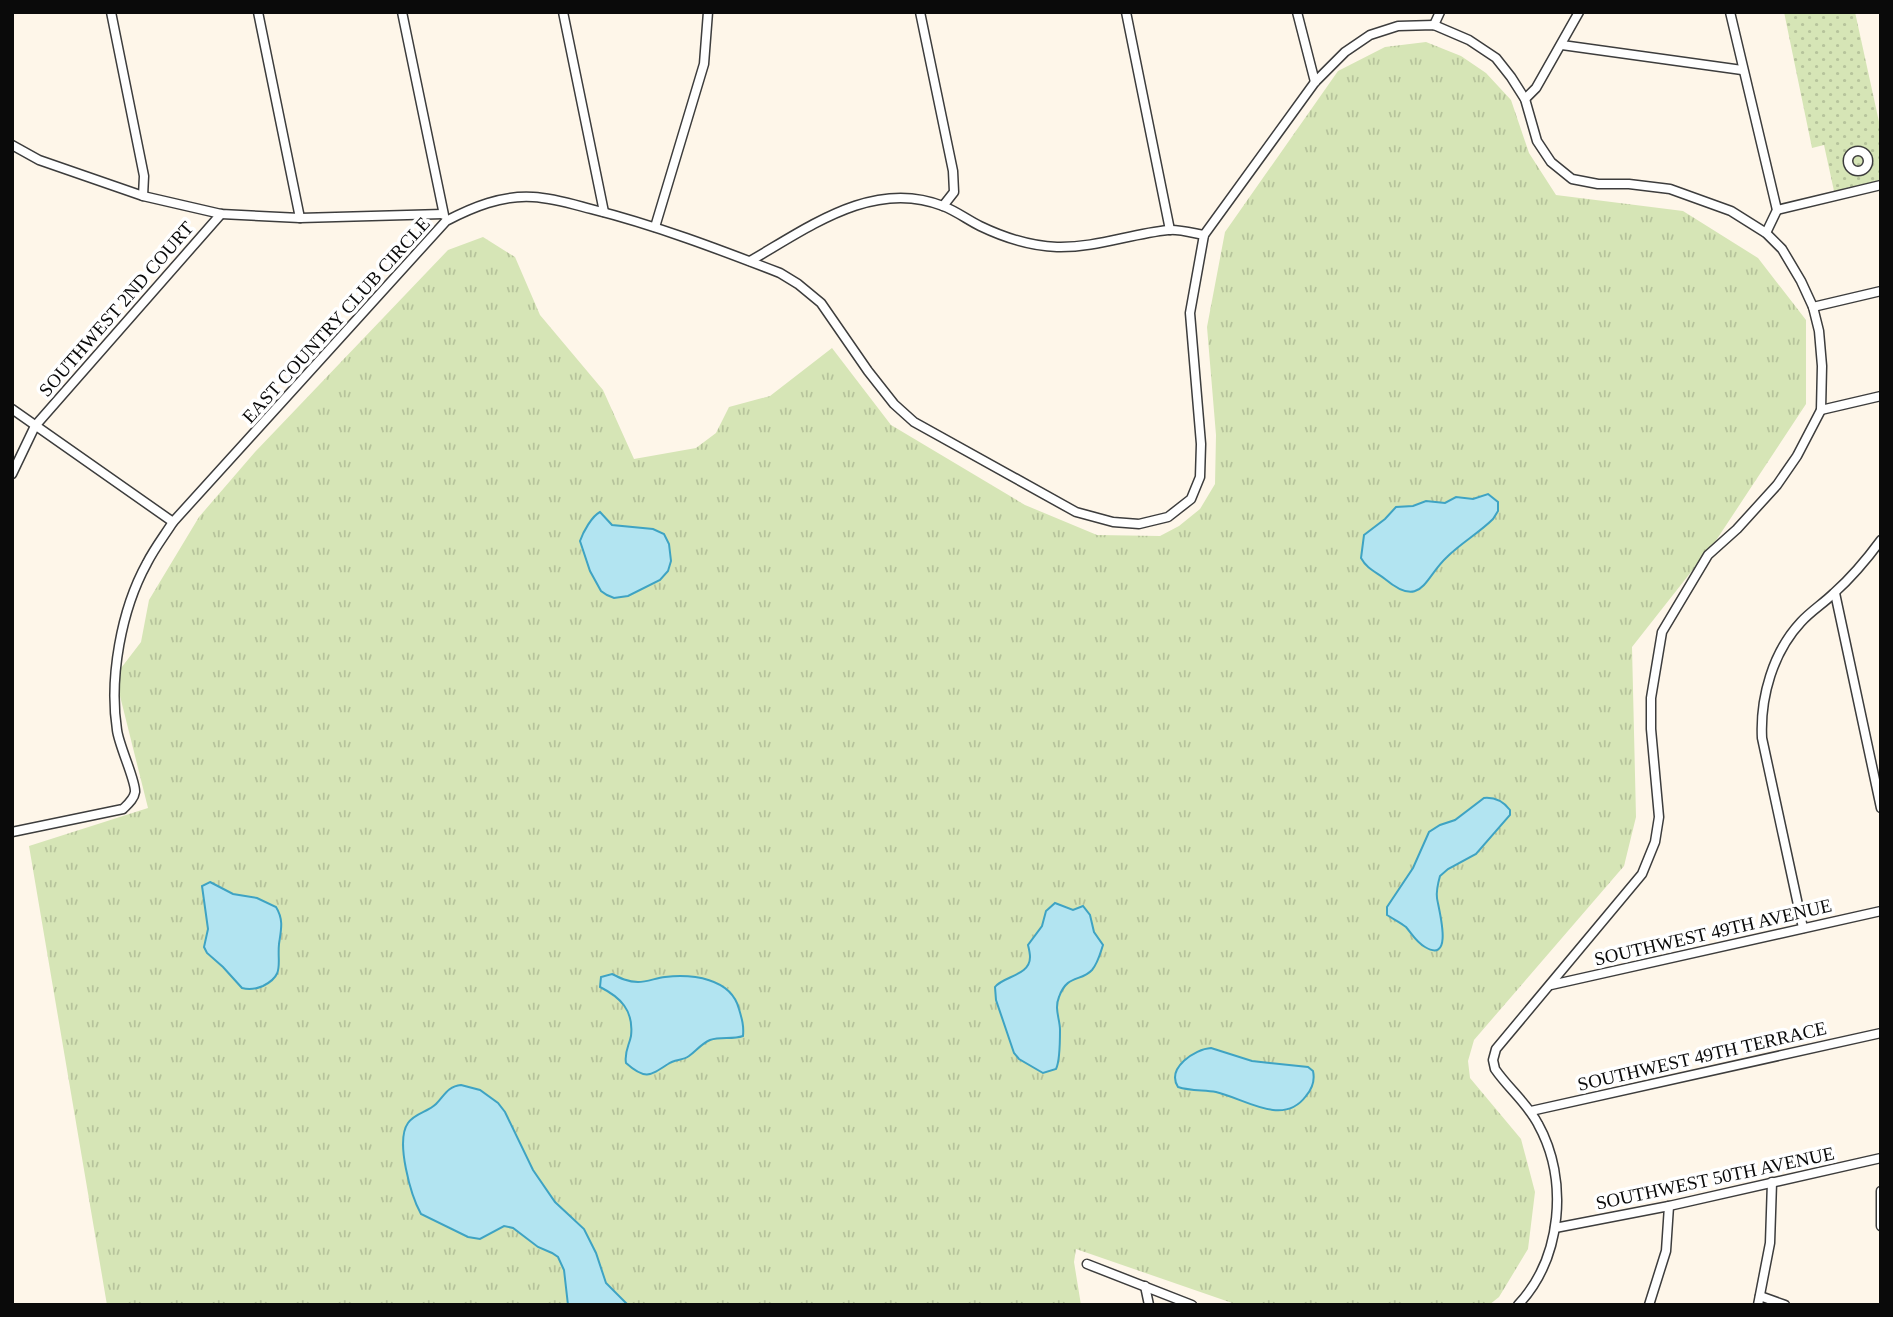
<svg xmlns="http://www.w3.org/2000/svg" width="1893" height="1317" font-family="Georgia,serif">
  <defs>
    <pattern id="grass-tufts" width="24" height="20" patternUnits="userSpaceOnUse" patternTransform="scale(1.75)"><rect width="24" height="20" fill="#d6e5b6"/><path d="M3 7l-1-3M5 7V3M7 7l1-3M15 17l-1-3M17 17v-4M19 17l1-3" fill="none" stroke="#b6c39b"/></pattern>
    <pattern id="park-dots" width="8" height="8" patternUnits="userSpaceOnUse" patternTransform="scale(1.75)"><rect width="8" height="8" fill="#d6e5b6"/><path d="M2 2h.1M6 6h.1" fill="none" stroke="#b6c39b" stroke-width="1.8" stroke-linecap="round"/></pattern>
  </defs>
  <rect width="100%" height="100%" fill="#fef6e9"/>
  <!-- grass -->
  <polygon fill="url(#grass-tufts)" points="1426,42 1461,56 1486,73 1511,100 1529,153 1556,195 1683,211 1758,258 1806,320 1806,404 1717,539 1632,647 1636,817 1624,866 1474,1040 1468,1061 1470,1078 1521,1139 1535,1192 1528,1249 1499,1297 1489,1305 1238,1305 1076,1249 1074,1262 1081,1305 107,1305 29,846 148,808 115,676 141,642 149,600 199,517 255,452 448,250 483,237 515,257 540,315 603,390 634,459 696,448 716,433 729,407 770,396 832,348 891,425 1025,505 1097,535 1160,536 1179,526 1200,509 1215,484 1216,435 1207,327 1225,232 1338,71 1385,47"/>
  <!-- park -->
  <polygon fill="url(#park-dots)" points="1784,12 1855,12 1881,131 1881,180 1834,191 1824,145 1812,148"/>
  <!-- water -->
  <g fill="#b2e4f1" stroke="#3ea3c3" stroke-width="2">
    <path d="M 1488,494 L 1498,502 L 1498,511 L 1493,519 C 1479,533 1461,543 1447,557 C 1424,578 1422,610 1385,579 C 1376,572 1367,569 1361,558 L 1364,535 L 1385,519 L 1396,507 L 1413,506 L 1426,501 L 1445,503 L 1456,497 L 1473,499 Z"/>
    <path d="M 600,512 L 612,525 L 653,529 L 664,534 L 669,544 L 671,561 L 668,571 L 660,580 L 628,596 L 614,598 L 607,595 L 601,591 L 590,571 L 580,541 C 583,532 592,516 600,512 Z"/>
    <path d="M 1484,798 C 1495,797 1503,801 1510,810 L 1510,815 L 1476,854 L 1448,869 L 1440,876 C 1438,883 1436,890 1437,898 C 1438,907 1455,965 1425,947 C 1416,942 1412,934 1406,927 C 1400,922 1393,919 1387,915 L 1387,907 L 1413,868 L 1429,832 L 1440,825 L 1455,820 Z"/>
    <path d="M 210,882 L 233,894 L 257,898 L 276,907 C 284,920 281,930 279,944 C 277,964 285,975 263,986 C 256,989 249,990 242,988 L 223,967 L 207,953 L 204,947 L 208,929 L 202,886 Z"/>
    <path d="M 1055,903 L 1073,910 L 1083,906 L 1090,915 L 1094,932 L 1103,945 C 1100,954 1098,963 1092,970 C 1081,982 1067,974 1059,997 C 1054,1009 1060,1019 1060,1030 C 1060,1039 1060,1061 1056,1069 L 1043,1073 L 1019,1059 L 1014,1053 L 996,1000 L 995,987 C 1003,976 1030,976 1030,957 C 1030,953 1029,949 1028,945 L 1042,926 L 1046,911 Z"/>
    <path d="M 612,974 C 620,978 628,982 638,982 C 647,982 656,978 665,977 C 692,974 731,978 739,1009 C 742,1019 744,1026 743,1036 C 732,1040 721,1036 710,1040 C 701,1044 696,1051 689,1056 C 682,1061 675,1059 668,1064 C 650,1076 645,1080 626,1063 C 624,1052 629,1046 631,1036 C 634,1010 620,997 600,987 L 601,977 Z"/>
    <path d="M 1211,1048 L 1252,1061 L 1308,1067 L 1313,1071 C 1315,1080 1312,1089 1306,1096 C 1283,1127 1246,1099 1216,1092 C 1203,1090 1190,1091 1178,1087 C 1166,1068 1195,1049 1211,1048 Z"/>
    <path d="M 461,1085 L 480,1090 L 498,1103 L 505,1112 L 533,1170 L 555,1202 L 584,1229 L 596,1253 L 606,1283 L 628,1305 L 568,1305 L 564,1270 L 558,1257 L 552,1253 L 538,1247 L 513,1228 L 504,1226 L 480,1239 L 468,1237 L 421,1214 C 411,1196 395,1141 408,1123 C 415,1113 428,1112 436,1104 C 444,1096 448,1086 461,1085 Z"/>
  </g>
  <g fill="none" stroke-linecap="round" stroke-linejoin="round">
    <defs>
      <g id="street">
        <polyline points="111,12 144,176 143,196"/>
        <polyline points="258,12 300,218"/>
        <polyline points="402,12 444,215"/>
        <polyline points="563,12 604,212"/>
        <polyline points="920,12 953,171 954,192 943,206"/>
        <polyline points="1126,12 1170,230"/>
        <polyline points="1297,12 1315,82"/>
        <polyline points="1730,12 1777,210 1766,233"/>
        <polyline points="1434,25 1440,12"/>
        <polyline points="1562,45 1742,70"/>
        <polyline points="1525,99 1536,88 1579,12"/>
        <polyline points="12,145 39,160 143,196 221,214 300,218 443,214"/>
        <circle cx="1858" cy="161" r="10"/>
        <polyline points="1777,210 1881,185"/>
        <polyline points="655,227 704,64 708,12"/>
        <path d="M 750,261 C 808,228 873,178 943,206 C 956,211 968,220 980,226 C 1005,238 1029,246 1057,247 C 1095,248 1130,234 1168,230 C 1179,229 1193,233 1204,235"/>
        <polyline points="1813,307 1881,291"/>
        <polyline points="12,409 173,522"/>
        <polyline points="1821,410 1881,396"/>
        <polyline points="12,474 35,426 221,214"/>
        <polyline points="1835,593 1881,808"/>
        <path d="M 12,832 L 123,809 C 128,804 134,799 135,792 C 136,781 119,746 117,730 C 109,678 121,610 147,563 C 154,549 164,536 173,522 L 446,221 C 473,207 502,195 533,197 C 553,198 572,204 591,209 C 655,225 718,249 780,273 L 798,284 L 821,303 L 868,371 L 894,404 L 914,422 L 1076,512 L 1113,522 L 1139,524 L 1168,517 L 1191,499 L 1200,477 L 1201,444 L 1190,313 L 1204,235 L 1315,82 L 1345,52 L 1370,35 L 1398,26 L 1434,25 L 1469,40 L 1496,58 L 1511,77 L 1525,99 L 1537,141 L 1551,162 L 1572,179 L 1598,184 L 1629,184 L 1670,189 L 1731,211 L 1766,233 L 1782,249 L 1801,281 L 1813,307 L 1819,331 L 1822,366 L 1821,410 L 1797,456 L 1777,485 L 1737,529 L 1708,555 L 1662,632 L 1651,698 L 1651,729 L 1659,817 L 1655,842 L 1642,874 L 1496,1049 L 1493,1060 L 1495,1069 C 1508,1088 1527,1103 1538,1124 C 1569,1180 1562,1258 1518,1305"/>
        <path d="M 1803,928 L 1762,738 C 1760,697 1773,652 1801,622 C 1811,611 1824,603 1834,593 C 1852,577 1867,559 1881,540"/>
        <polyline points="1551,985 1881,911"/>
        <polyline points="1531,1111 1881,1033"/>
        <polyline points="1881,1191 1881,1226"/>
        <polyline points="1555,1228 1669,1206 1881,1158"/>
        <polyline points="1087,1264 1192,1305"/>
        <polyline points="1145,1286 1149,1305"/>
        <polyline points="1760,1296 1785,1305"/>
        <polyline points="1649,1305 1666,1251 1669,1206"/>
        <polyline points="1758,1305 1770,1243 1772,1182"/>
      </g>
    </defs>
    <!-- street casing -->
    <use href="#street" stroke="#3d3d3d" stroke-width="11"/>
    <!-- street -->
    <use href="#street" stroke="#fff" stroke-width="8"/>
  </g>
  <g text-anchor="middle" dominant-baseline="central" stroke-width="7" stroke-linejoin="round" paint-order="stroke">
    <!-- street labels -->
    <g font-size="19" fill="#0a0a0a" stroke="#fff">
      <text transform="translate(116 309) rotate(-49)">SOUTHWEST 2ND COURT</text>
      <text transform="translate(336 320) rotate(-48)">EAST COUNTRY CLUB CIRCLE</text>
      <text transform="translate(1713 932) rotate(-13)">SOUTHWEST 49TH AVENUE</text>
      <text transform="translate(1702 1056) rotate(-13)">SOUTHWEST 49TH TERRACE</text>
      <text transform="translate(1715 1178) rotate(-12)">SOUTHWEST 50TH AVENUE</text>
    </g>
  </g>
  <!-- border -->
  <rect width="1893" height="1317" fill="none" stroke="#0a0a0a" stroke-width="28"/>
</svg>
